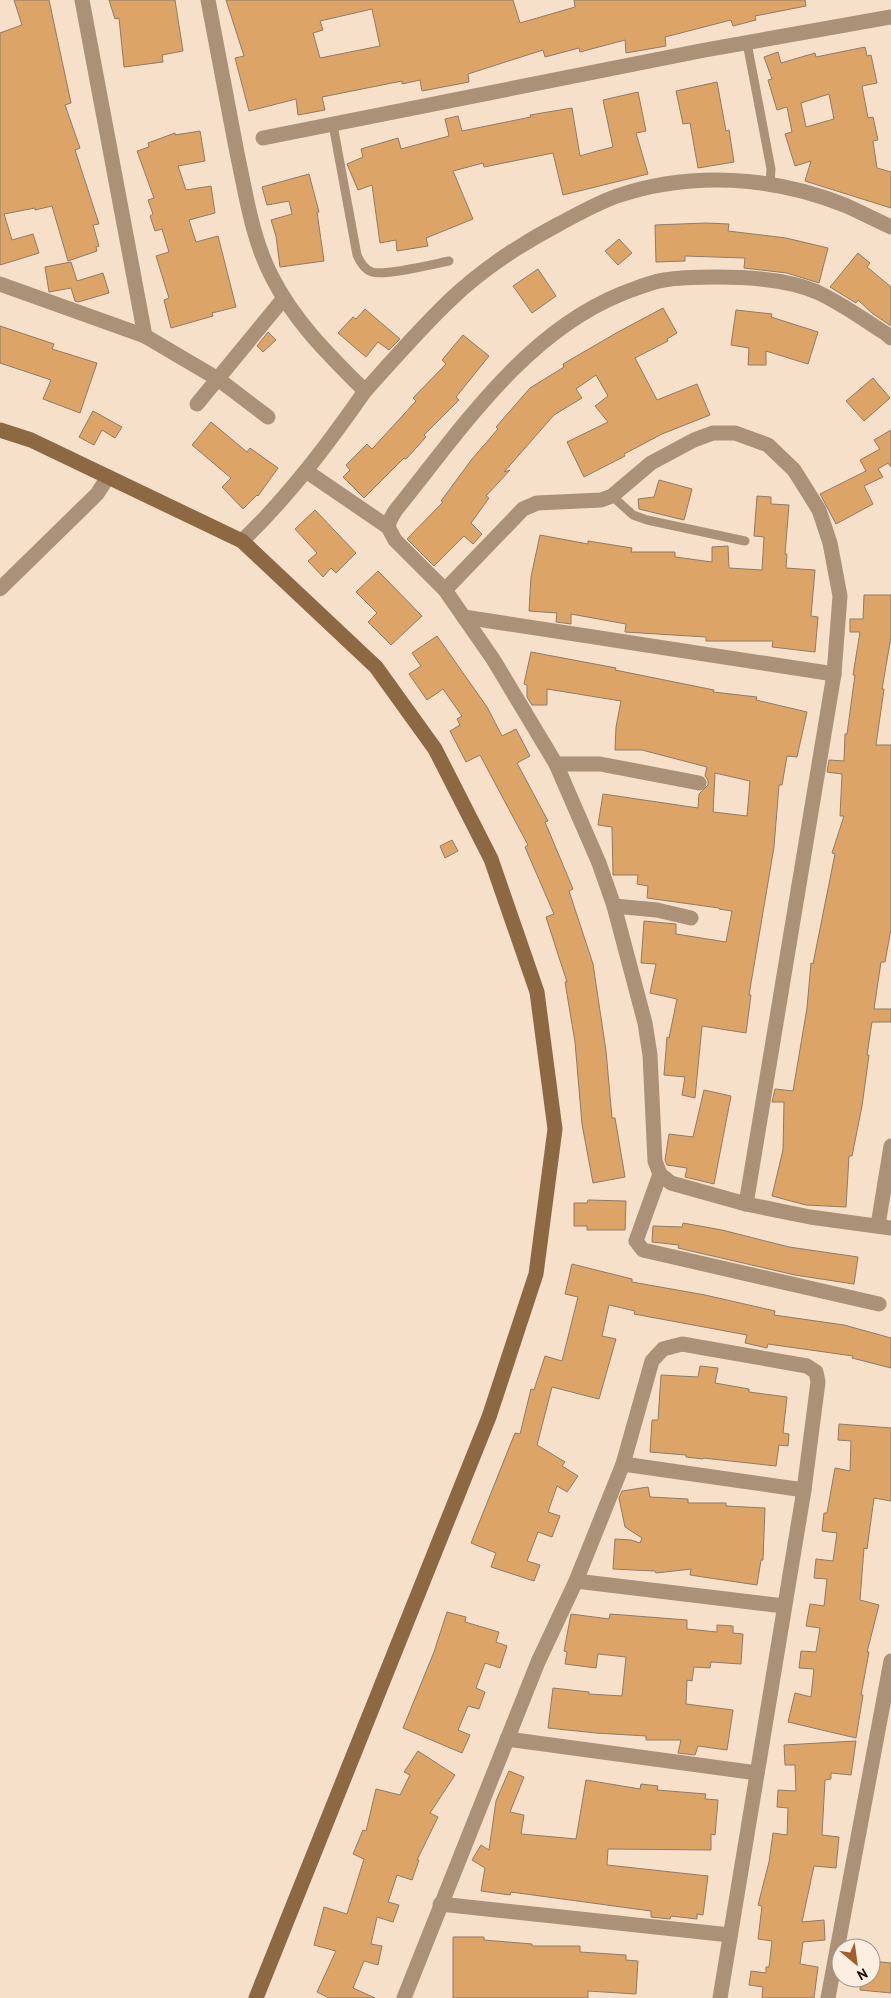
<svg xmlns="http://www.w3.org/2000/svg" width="891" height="1998" font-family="'PT Sans',sans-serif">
  <rect width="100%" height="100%" fill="#f6e0c9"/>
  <!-- building -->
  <g fill="#dda467" stroke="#907b66" fill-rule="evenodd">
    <polygon points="14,0 49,0 71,103 65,105 80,148 75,150 99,224 93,225 99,246 96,247 97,251 68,261 52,206 35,210 35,208 4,214 12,240 33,234 39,253 0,265 0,33 22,25"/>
    <polygon points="109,0 175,0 183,51 162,55 163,62 124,67 119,18 115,19"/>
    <path d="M 226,0 L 513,0 L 520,23 L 575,7 L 574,0 L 805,0 L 806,6 L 755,16 L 756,20 L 733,26 L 731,20 L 665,37 L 666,46 L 626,53 L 625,40 L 580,52 L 579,48 L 545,57 L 543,50 L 468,74 L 469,82 L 422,91 L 420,80 L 402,84 L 402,81 L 322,97 L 325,110 L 298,115 L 296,99 L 249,111 L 235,58 L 244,56 ZM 372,9 L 380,46 L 320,58 L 313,33 L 323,30 L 320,21 Z"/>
    <path d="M 865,47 L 867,56 L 871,55 L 877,83 L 862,86 L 868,118 L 873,117 L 878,140 L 873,141 L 877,168 L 891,172 L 891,208 L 805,181 L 811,161 L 795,166 L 785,134 L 792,132 L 787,107 L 777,110 L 768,80 L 772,79 L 764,57 L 778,52 L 781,63 L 815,53 L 816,57 ZM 829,94 L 834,119 L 806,127 L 801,103 Z"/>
    <polygon points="717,82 726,131 729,130 734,162 698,168 690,123 683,124 676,91"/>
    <polygon points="638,92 646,131 636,133 648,174 563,195 553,153 484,167 483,163 453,171 473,219 426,238 428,246 397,251 396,240 380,243 372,185 358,190 347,164 363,157 361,149 398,138 401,149 449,136 445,119 458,116 462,131 531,117 530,115 572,108 580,156 597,151 613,147 603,100"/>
    <polygon points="200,131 205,161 178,166 186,190 211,186 215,213 189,220 196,242 218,236 236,307 212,313 213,316 171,328 164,300 169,298 156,256 169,252 162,229 155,231 150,216 153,214 148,200 154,198 137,151 149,147 148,143 175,133 175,135"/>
    <polygon points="309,174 319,212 317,212 324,261 280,267 276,236 271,220 292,214 289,201 267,205 262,187"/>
    <polygon points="706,223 729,224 728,231 786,238 828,248 819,283 787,273 744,268 745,258 685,256 685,261 656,262 655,225"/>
    <polygon points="619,239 632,253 618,265 605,251"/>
    <polygon points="858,253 870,263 867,267 891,287 891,326 872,313 858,300 856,303 830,287"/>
    <polygon points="71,262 77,281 103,273 109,293 78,302 75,301 71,288 49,292 45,267"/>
    <polygon points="538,269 556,296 532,313 513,286"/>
    <polygon points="663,308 677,333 667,339 668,341 635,358 657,400 697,384 710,415 662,434 624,454 625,456 584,477 567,442 608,422 595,406 608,396 596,375 576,389 582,398 554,415 504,472 510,470 486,496 489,498 471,523 482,534 473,544 464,536 434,566 407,539 443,502 441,501 472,459 498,429 496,427 530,388 564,367 563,364 618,332"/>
    <polygon points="365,309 400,339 389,350 378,342 366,357 338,333 353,317 356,319"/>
    <polygon points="736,310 772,314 771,317 818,332 808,364 766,351 766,365 748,365 749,348 731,345"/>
    <polygon points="0,326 54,344 52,349 97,363 80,413 43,399 51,380 0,363"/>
    <polygon points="268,332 276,340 263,352 257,346"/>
    <polygon points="463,335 489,356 456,397 459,400 424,435 426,437 406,459 404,458 364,498 343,477 350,470 346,465 367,444 372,449 416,401 413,398 446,364 442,360"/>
    <polygon points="873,378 890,398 864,421 846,401"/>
    <polygon points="93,411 122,427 115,438 102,430 94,445 79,437"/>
    <polygon points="211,422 247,452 250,448 278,468 258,496 257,495 243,509 222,487 231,478 192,445"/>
    <polygon points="891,430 891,467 888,463 878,469 883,477 864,486 873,504 836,524 820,494 866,471 860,460 880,449 874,440"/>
    <polygon points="659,480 692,489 684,520 639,509 638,499 654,497"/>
    <polygon points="757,496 771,497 771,504 789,505 785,554 787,554 786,568 815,570 811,616 818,617 815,652 772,647 773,641 706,641 706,637 625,632 626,624 571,614 571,624 556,622 557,613 529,611 531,577 540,535 588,544 588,541 632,548 631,552 675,552 675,557 712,562 712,547 728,546 729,568 762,570 764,537 754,536"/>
    <polygon points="315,510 356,553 336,573 331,568 323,577 308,561 317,553 295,529"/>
    <polygon points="378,571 422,616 391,645 368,622 377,613 356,592"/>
    <polygon points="864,595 891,595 891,637 882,689 884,689 876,745 891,745 891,929 885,962 881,962 874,1009 891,1009 891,1022 872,1022 867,1055 869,1055 862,1106 852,1156 849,1156 846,1207 806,1205 772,1196 783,1150 784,1102 772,1102 775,1089 793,1091 807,1008 811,963 813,964 835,854 832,853 844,816 840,816 842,774 827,772 829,760 844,761 845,734 847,734 855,675 853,675 860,632 850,632 850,619 863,619"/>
    <polygon points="437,636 487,707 502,736 516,729 530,756 517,763 548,821 545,822 573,889 569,891 593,964 606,1051 612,1118 615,1118 625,1177 593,1183 582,1124 575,1042 565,982 567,982 546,917 554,914 525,847 528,845 480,755 466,762 450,731 460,725 457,719 462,716 443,689 427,700 409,674 421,666 412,653"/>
    <path d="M 531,652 L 616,668 L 615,670 L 714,690 L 713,692 L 757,697 L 756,700 L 807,712 L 797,757 L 787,756 L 782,785 L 779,785 L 774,847 L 749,995 L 751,995 L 746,1033 L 702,1026 L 695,1098 L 682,1095 L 685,1077 L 664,1075 L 667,1037 L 669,1038 L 677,999 L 650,993 L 656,964 L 641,963 L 644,921 L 676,924 L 676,934 L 726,942 L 732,911 L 719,909 L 719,908 L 647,898 L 648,886 L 637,884 L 638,875 L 613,875 L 612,827 L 598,825 L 603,794 L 698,808 L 699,794 L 708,785 L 708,780 L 705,776 L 707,767 L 642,750 L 615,750 L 616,727 L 621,701 L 547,689 L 547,705 L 532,705 L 527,697 L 527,685 L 524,684 ZM 715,773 L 750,781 L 747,816 L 713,812 Z"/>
    <polygon points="452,840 458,851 445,858 440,846"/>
    <polygon points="704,1090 731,1096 714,1184 685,1177 687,1168 667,1165 665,1160 669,1134 693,1137"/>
    <polygon points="588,1200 626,1201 625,1230 587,1230 587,1226 574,1226 574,1203 587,1203"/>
    <polygon points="683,1223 722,1230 789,1247 858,1257 854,1284 795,1275 678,1248 679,1245 652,1242 653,1226 682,1227"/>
    <polygon points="572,1264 632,1279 632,1282 705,1295 775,1311 774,1315 844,1325 891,1338 891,1368 852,1358 853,1356 768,1344 767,1348 745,1343 747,1335 634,1314 635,1311 609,1305 602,1336 616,1339 599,1399 552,1387 537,1445 565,1462 562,1466 578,1476 567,1492 557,1486 548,1512 560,1516 552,1537 538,1532 527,1561 540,1565 534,1581 491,1567 496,1553 471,1543 515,1433 520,1434 531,1389 534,1390 545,1356 562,1361 578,1297 565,1294"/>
    <polygon points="700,1366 718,1368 715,1383 749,1389 749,1392 787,1397 783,1433 789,1434 788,1446 779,1445 776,1466 703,1458 703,1459 686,1457 686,1455 650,1452 652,1420 658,1420 661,1375 698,1377"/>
    <polygon points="839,1424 891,1428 891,1501 874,1498 867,1549 864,1548 860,1600 879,1605 867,1652 869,1652 861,1695 863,1695 856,1738 788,1722 795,1693 811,1697 814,1669 799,1668 801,1651 816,1652 820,1628 806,1626 810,1604 824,1606 827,1579 814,1578 816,1559 833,1561 837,1533 822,1531 824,1513 827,1513 835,1468 850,1471 851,1441 838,1440"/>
    <polygon points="648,1487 650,1497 688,1499 688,1503 726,1503 726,1506 765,1508 763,1560 761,1560 757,1585 690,1575 691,1569 656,1573 655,1571 613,1569 615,1539 631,1540 640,1543 642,1538 625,1527 619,1498 622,1491"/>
    <polygon points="447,1612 466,1617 465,1622 499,1632 496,1642 507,1646 500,1668 485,1663 476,1688 485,1692 479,1709 468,1706 458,1730 470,1735 462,1753 403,1728 434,1652"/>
    <polygon points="571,1614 609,1619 610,1614 687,1620 687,1629 717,1632 717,1625 733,1626 733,1633 743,1634 741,1664 711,1662 710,1668 694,1667 692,1681 687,1680 686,1704 733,1710 727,1750 698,1746 695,1755 678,1753 681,1740 646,1740 646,1736 596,1733 548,1728 553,1688 589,1692 589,1694 622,1696 626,1657 598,1654 596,1668 565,1664 567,1652 564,1651"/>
    <polygon points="856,1741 851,1775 831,1773 831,1779 825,1780 822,1835 839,1837 836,1868 814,1866 802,1922 824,1920 825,1940 803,1942 800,1964 818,1967 814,1998 762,1998 763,1987 749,1985 751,1971 766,1973 766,1967 769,1967 772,1941 758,1939 762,1906 758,1905 769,1862 773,1833 787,1835 788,1808 777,1807 778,1790 796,1791 795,1765 785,1765 784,1745"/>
    <polygon points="418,1751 455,1775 430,1813 438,1817 417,1860 419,1860 412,1880 397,1875 388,1902 399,1905 393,1922 377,1917 371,1944 382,1946 378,1965 364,1961 353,1988 375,1998 329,1998 317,1992 336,1951 314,1945 324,1907 347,1914 364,1859 353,1854 363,1830 366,1831 376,1789 400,1795 410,1775 404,1772"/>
    <polygon points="509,1771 524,1777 510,1812 524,1815 521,1834 576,1839 586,1780 640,1789 641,1784 658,1786 657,1790 706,1794 705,1799 718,1800 715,1835 711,1834 711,1850 608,1849 607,1865 708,1876 703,1915 697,1914 697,1919 671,1916 670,1919 651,1917 651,1911 511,1892 510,1895 481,1891 485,1868 472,1860 481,1845 489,1850 496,1801"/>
    <polygon points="453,1937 484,1937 484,1940 532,1944 532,1946 580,1946 580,1952 626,1955 626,1960 638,1961 636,1994 588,1991 588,1998 453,1998"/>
    <polygon points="871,1961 891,1963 891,1993 860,1990 861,1978 871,1978"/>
  </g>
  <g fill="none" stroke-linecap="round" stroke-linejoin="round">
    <!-- lane -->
    <g stroke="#aa9178" stroke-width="9">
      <polyline points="747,43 771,169 770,184"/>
      <path d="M 333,125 L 357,255 C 360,262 365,270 372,272 C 385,276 434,264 449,261"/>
      <polyline points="612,496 633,515 647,520 745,541"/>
    </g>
    <!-- street -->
    <g stroke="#aa9178" stroke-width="15">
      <polyline points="82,0 145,336"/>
      <path d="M 208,0 C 218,51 227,102 237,153 C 246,194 252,239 272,277 C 294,321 330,356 365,391 C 328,444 289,496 242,541"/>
      <polyline points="263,138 705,50 891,17"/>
      <polyline points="0,284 145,336 218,379 268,417"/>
      <path d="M 365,391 C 392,361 419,330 448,302 C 480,271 519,245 559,224 C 578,214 597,203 617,196 C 691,171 774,176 847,206 C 862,213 876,220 891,227"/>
      <polyline points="197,404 284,298"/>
      <polyline points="306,471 388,527 395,540 445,590 493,659 556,764 599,863 614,906 645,1023 650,1055 655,1161 660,1174 671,1183 746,1204 810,1217 891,1228"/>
      <path d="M 388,527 L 390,520 L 395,511 C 460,431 523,334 621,294 C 635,289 650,282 664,280 C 681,277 699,277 717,277 C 747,277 789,280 817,292 C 841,303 863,319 885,333 L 891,338"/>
      <polyline points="0,589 97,494 108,477"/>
      <polyline points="445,590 523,509 537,503 601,500 612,496 651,463 694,440 713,433 735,433 768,445 794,470 806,489 819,510 830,543 840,596 834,674 746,1204"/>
      <polyline points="464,617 834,674"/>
      <polyline points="556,764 600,764 699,783"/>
      <polyline points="614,906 657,910 691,918"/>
      <polyline points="660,1174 636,1241 643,1250 879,1304"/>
      <polyline points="878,1225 891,1146"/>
      <polyline points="623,1464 804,1490"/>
      <polyline points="576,1581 784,1606"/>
      <polyline points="507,1739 757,1773"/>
      <polyline points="440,1904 730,1935"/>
      <polyline points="404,1998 538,1662 576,1581 623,1464 652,1361 663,1349 682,1344 807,1366 816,1372 818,1382 804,1490 720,1998"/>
      <polyline points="828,1998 891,1661"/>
    </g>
    <!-- secondary -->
    <polyline stroke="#8c6943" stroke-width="15" points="0,430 31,440 242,541 376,667 435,749 491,859 537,992 555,1129 536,1274 489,1417 256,1998"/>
  </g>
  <!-- north arrow -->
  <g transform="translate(856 1963) rotate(151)"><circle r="24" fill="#fcefe1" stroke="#a0958a"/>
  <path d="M0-4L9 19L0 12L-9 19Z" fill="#a05e2b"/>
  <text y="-8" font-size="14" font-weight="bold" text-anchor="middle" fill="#170f07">N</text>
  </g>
</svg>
